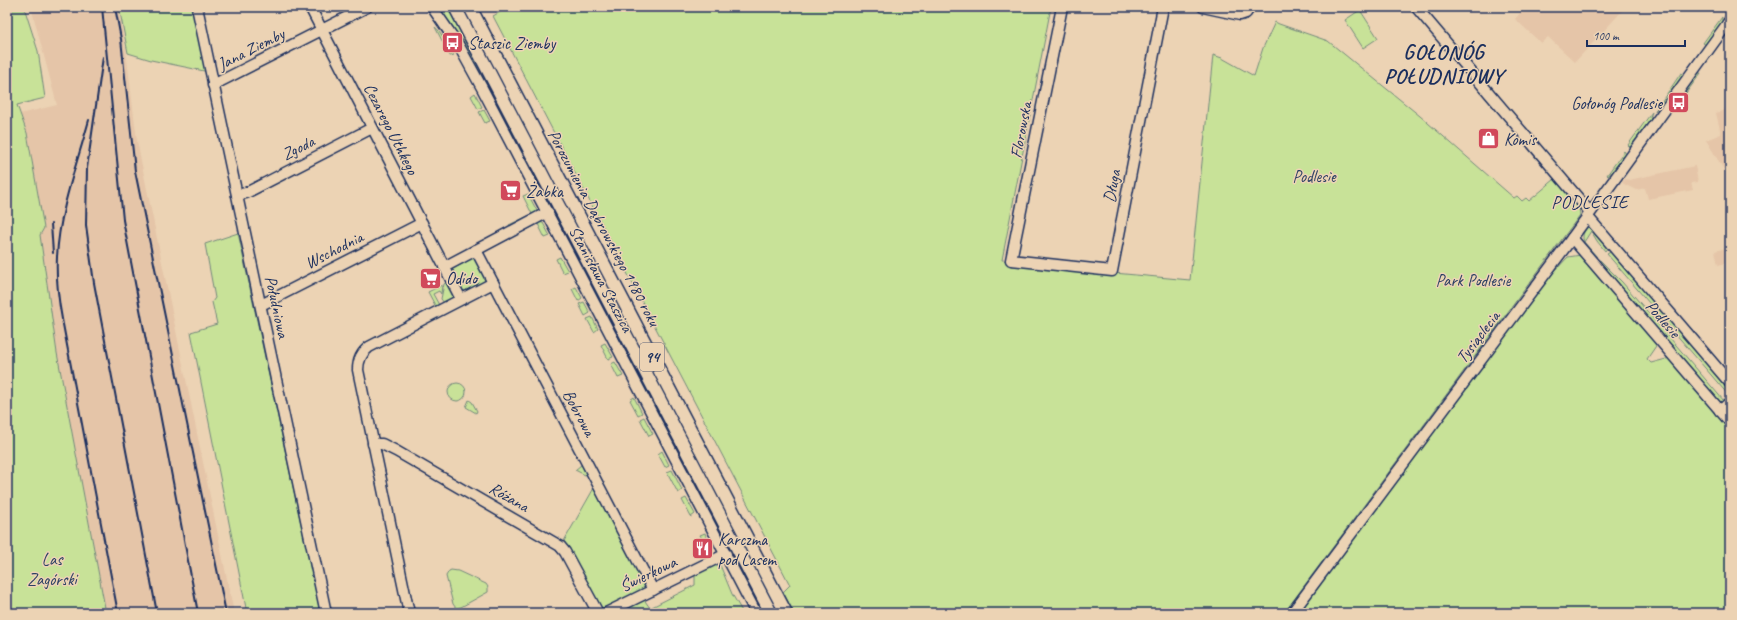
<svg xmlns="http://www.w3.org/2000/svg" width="1737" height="620" font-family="Caveat,sans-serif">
  <rect width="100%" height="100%" fill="#ecd3b4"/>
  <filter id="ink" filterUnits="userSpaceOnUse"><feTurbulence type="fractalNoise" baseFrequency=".025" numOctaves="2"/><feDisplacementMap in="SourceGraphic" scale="8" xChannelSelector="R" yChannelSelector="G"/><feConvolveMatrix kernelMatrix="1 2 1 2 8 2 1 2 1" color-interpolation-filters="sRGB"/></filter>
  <g filter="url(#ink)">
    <!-- built -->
    <g fill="#e5c5a8">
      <polygon points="31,7 118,7 126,51 137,141 234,613 106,613 57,353 40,235 44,228 27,133 20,114 57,105"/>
      <polygon points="1516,7 1627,7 1624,10 1623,10 1575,62 1548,37 1541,43 1515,19 1521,12"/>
      <polygon points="1730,103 1730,180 1706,140 1721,134 1716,113 1723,111"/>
      <polygon points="1695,166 1698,182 1691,183 1693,190 1648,199 1645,188 1636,190 1622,183 1625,179 1629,180"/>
      <polygon points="1730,247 1730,262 1718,265 1715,251"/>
    </g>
    <!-- green -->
    <g fill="#c8e298" stroke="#72887b">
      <polygon points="7,7 24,7 38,51 45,98 17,105 27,133 44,228 40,235 57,353 106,613 7,613"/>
      <polygon points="119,7 195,7 209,72 151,60 128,53"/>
      <polygon points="437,7 450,7 767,613 761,613 720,535 722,533 695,482 693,483"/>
      <polygon points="509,7 1051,7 1002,260 1114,273 1190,280 1213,55 1222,58 1254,76 1263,48 1275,22 1279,24 1328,41 1420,116 1514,198 1517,196 1522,201 1526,198 1529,201 1555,179 1579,207 1580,215 1284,613 794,613 783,592 790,585 493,16"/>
      <polygon points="1360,10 1378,38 1363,48 1345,20"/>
      <polygon points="1722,17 1722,22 1706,45 1703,43"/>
      <path d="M 435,27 C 442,32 447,46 454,55 L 450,56 Z"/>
      <polygon points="1681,73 1684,75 1660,107 1658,106 1655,111"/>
      <polygon points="1698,73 1701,73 1683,97 1681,96"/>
      <polygon points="475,93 482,107 478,109 471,96"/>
      <polygon points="484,110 490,121 485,123 479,112"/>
      <polygon points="1652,112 1650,118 1651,119 1630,147 1628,145"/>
      <polygon points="1624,151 1626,154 1608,176 1607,175"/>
      <polygon points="528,194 537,211 535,214 510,227 509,225 532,214 523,196"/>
      <polygon points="539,222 543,223 550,236 545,238 538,224 507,240"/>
      <path d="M 1589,226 L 1608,247 L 1605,251 L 1597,241 L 1591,231 L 1584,242 L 1597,257 L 1595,258 C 1587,248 1576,237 1589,226 Z"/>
      <polygon points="238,233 320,611 321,613 247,613 191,332 217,324 212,302 215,298 205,244"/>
      <polygon points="1612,251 1730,391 1730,397 1607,254"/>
      <polygon points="1581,255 1658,343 1647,359 1651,363 1670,358 1730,428 1730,613 1298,613 1349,541 1551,275 1568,257"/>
      <polygon points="560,257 568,271 563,273 556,259"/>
      <path d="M 473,258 L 476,260 L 486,282 C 460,297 464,295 451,270 Z"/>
      <polygon points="1600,260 1622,282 1724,401 1721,405 1598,261"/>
      <polygon points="447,282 453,296 451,299 444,303 441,299 444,284"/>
      <polygon points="442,285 441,294 439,291 433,294 439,305 436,307 428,292"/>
      <polygon points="576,287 582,298 578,301 572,289"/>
      <polygon points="584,302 590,313 585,316 579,304"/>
      <polygon points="592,317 598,329 594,332 587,319"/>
      <polygon points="605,343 613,357 608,359 601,345"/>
      <polygon points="615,362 623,376 618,378 611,364"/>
      <circle cx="457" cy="392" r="9"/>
      <polygon points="634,397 642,413 638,415 630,400"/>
      <polygon points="469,400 472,402 477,411 476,413 466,407"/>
      <polygon points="644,417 653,434 649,436 640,419"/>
      <polygon points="662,451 669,465 665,467 658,454"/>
      <polygon points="581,465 583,465 587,474 585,475 575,470"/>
      <polygon points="672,470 682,490 678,493 667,472"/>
      <polygon points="594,488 598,490 647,589 604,611 601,610 564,541"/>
      <polygon points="686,498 695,514 691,517 682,500"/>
      <polygon points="705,533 712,553 711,555 700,535"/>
      <polygon points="715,565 716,566 720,565 732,594 743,613 612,613 643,598 650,608 695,585 695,575"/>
      <polygon points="451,570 458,571 486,584 488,587 488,592 461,607 456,608 453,604 446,576 449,571"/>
    </g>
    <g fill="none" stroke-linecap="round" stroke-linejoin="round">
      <defs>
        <g id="minor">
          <path d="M 197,7 C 239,209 283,411 326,613"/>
          <polyline points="310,7 461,299"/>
          <polyline points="432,7 459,46 482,88 756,613"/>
          <polyline points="1062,7 1011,260 1112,271 1163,7"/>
          <polyline points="1203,7 1240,15 1246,13 1250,7"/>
          <polyline points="1416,7 1590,212"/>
          <polyline points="213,85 367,7"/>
          <polyline points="237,195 246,193 372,128"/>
          <polyline points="1587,216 1730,383"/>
          <polyline points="1572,238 1730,422"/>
          <polyline points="476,250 653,590"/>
          <polyline points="444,267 548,212"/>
          <polyline points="261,305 422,223"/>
          <polyline points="1720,411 1730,402"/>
          <polyline points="373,444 382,444 396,451 560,546 565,552 598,613"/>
          <path d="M 409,613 L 358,370 C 358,360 361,353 369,347 L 493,283"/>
          <polyline points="606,613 726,554"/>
          <polyline points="1292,613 1572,238 1730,20"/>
        </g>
        <g id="major">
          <polyline points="455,7 771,613"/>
          <polyline points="470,7 786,613"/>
        </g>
      </defs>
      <!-- minor casing -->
      <use href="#minor" stroke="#1b2f5e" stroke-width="13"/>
      <!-- major casing -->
      <use href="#major" stroke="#1b2f5e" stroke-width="15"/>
      <!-- minor -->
      <use href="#minor" stroke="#ecd3b4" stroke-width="10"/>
      <!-- major -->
      <use href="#major" stroke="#ecd3b4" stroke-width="12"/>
      <!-- rail -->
      <g stroke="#1b2f5e" stroke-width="2">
        <polyline points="102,7 123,220 198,613"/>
        <polyline points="115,7 121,39 135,171 226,613"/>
        <polyline points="103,57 87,168 86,225 94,283 157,613"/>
        <path d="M 89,120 C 77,164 59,211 57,257 C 56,278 58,298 62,319 L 118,613"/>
        <polyline points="51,224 53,253"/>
      </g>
    </g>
  </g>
  <!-- icons -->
  <defs>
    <symbol id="bus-square" viewBox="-11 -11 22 22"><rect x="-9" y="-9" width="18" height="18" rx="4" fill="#d1495b" stroke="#ecd3b4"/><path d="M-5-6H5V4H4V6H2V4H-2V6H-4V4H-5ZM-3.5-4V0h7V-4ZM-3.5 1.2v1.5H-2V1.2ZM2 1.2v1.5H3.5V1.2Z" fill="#fff"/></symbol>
    <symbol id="shop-square" viewBox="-11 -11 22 22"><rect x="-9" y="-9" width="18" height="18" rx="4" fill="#d1495b" stroke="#ecd3b4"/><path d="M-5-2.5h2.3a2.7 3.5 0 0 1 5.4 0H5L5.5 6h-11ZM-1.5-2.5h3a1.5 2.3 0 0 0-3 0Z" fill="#fff"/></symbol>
    <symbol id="supermarket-square" viewBox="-11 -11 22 22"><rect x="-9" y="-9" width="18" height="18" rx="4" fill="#d1495b" stroke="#ecd3b4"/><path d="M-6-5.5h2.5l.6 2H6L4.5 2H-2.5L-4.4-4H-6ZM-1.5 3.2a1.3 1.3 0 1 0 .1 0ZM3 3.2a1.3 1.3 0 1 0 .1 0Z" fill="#fff"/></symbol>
    <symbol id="restaurant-square" viewBox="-11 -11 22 22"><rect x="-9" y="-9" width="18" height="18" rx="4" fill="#d1495b" stroke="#ecd3b4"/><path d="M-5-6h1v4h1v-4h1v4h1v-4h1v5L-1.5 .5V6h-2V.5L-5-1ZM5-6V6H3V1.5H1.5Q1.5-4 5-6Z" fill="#fff"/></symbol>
  </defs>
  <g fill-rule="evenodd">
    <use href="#bus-square" x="440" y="30" width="25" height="25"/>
    <use href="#bus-square" x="1666" y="90" width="25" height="25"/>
    <use href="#shop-square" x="1476" y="126" width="25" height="25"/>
    <use href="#supermarket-square" x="498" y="178" width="25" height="25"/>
    <use href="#supermarket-square" x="418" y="266" width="25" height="25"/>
    <use href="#restaurant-square" x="690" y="536" width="25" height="25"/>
  </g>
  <g text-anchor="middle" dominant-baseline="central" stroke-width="3" stroke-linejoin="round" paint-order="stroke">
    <!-- shield labels -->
    <rect fill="#ecd3b4" stroke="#5a6078" stroke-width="1" x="640" y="343" width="24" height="28" rx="3"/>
    <g font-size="16" font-weight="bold" fill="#1b2f5e">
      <text x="652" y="357">94</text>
    </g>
    <!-- poi labels -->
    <g font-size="17" fill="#1b2f5e" stroke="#ecd3b4" text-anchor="start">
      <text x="468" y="43">Staszic Ziemby</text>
      <text x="1662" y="103" text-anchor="end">Gołonóg Podlesie</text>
      <text x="1504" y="139">Komis</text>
      <text x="526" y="191">Żabka</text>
      <text x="446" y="278">Odido</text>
      <text x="718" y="539">Karczma<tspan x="718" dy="20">pod Lasem</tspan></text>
    </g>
    <!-- street labels -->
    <g font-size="17" fill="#1b2f5e" stroke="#ecd3b4">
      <text transform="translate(251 49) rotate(-27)">Jana Ziemby</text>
      <text transform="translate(391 129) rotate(63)">Cezarego Uthkego</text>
      <text transform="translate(1021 130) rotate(-79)">Florowska</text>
      <text transform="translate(298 148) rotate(-27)">Zgoda</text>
      <text transform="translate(1112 186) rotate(-79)">Długa</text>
      <text transform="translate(604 228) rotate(62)">Porozumienia Dąbrowskiego 1980 roku</text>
      <text transform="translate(334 250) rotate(-27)">Wschodnia</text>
      <text transform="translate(601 279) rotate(62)">Stanisława Staszica</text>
      <text transform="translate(277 307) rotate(78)">Południowa</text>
      <text transform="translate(1663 319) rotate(49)">Podlesie</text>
      <text transform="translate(1478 337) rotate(-53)">Tysiąclecia</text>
      <text transform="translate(579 413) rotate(62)">Bobrowa</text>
      <text transform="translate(509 497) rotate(30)">Różana</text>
      <text transform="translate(648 574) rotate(-26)">Świerkowa</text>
    </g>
    <!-- park labels -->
    <g font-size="17" fill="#2c4164" stroke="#ecd3b4">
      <text x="1314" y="176">Podlesie</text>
      <text x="1473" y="280">Park Podlesie</text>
      <text x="52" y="559">Las<tspan x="52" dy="20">Zagórski</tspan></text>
    </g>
    <!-- neighbourhood labels -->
    <g font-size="18" letter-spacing="1" fill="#1b2f5e" stroke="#ecd3b4">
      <text x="1590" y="202">PODLESIE</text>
    </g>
    <!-- district labels -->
    <g font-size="21" font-weight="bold" letter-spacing="1" fill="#1b2f5e" stroke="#ecd3b4">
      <text x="1444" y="52">GOŁONÓG<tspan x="1444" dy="24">POŁUDNIOWY</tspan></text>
    </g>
  </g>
  <!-- margin -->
  <rect width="1737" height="620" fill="none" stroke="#ecd3b4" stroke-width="24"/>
  <rect x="12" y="12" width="1713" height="596" fill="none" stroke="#1b2f5e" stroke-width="1.5" filter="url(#ink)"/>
  <!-- scale -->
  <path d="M1587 40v6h98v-6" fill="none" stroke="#1b2f5e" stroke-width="2"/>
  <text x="1593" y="40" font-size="12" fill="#1b2f5e" stroke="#ecd3b4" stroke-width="3" paint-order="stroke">100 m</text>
</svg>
